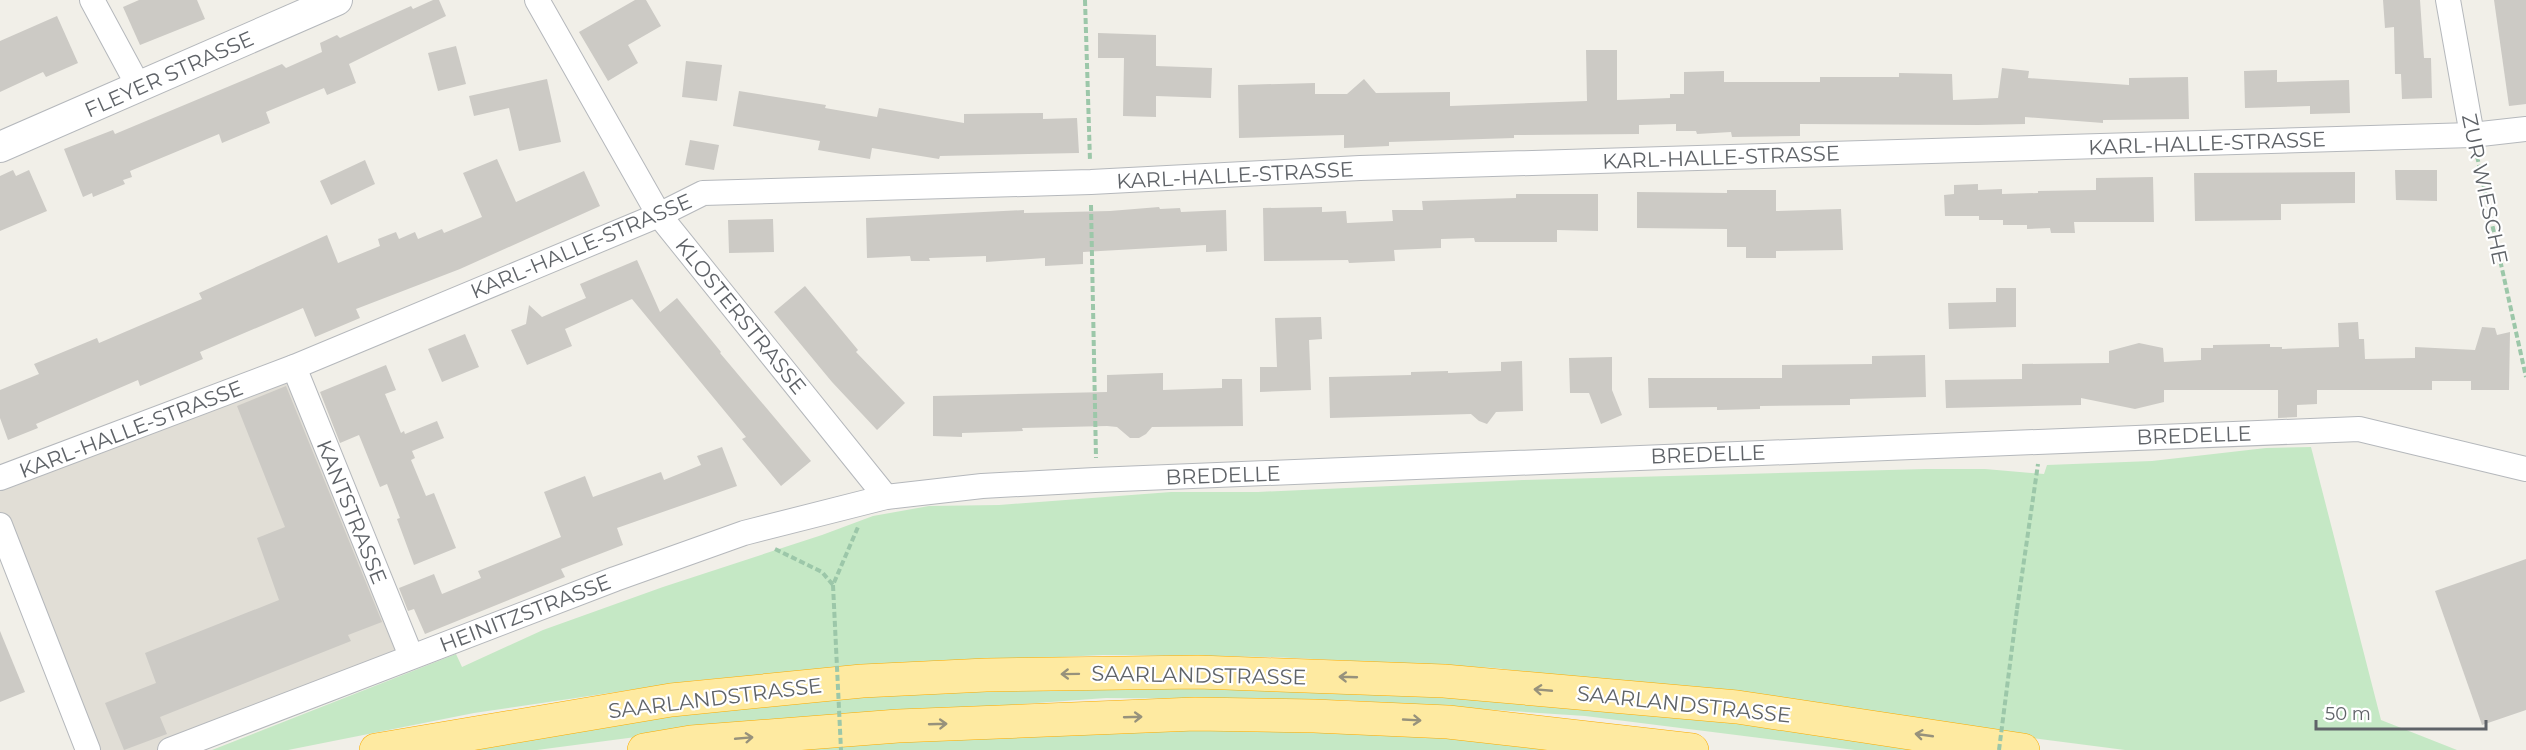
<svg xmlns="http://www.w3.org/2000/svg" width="2526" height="750" font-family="Montserrat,sans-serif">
  <rect width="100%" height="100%" fill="#f1efe8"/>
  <!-- education -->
  <polygon fill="#e1ded6" points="294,367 411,656 163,750 88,750 0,525 0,478"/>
  <!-- green -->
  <g fill="#c5e8c5">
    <polygon points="2311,447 2381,720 2457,750 2125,750 1496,668 1273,657 1103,655 862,666 691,681 474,713 288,750 212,750 456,654 462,667 543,630 663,587 822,535 873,516 929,506 999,505 1171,492 1258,492 1523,480 1926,469 1985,469 2044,474 2047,465 2152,461 2266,448"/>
    <polygon points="1311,686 1647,712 1946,750 1855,750 1585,716 1343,700 1106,698 712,727 537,750 452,750 688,711 972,688"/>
    <polygon points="1313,725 1596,750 748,750 834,740"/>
  </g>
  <!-- building -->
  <g fill="#cccac5">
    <polygon points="139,0 197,0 205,19 140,45 123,7"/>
    <polygon points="433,0 439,0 446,16 349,64 356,83 327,95 324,88 266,112 270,123 222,143 219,134 130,171 132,177 123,180 125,184 93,197 92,193 83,197 64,149 113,130 115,134 282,64 286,68 322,52 320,43 337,35 340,38 411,6 413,9"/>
    <polygon points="635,0 646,0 661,26 628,45 638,63 608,81 579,32"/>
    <polygon points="2383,0 2420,0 2424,58 2431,58 2432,98 2402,99 2401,74 2395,74 2394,27 2385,28"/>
    <polygon points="2494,0 2526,0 2526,104 2509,106"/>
    <polygon points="57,16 78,63 46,77 43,72 0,92 0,41"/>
    <polygon points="1098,33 1156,35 1156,66 1212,68 1211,98 1156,96 1156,117 1123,116 1124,58 1098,58"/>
    <polygon points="456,46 466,84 438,91 428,53"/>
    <polygon points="1586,50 1617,50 1617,100 1670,98 1670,94 1684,94 1684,72 1724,71 1724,82 1820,82 1820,77 1899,77 1899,73 1952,74 1953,100 1998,98 2002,68 2029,71 2028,78 2129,85 2129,78 2188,77 2189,119 2103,120 2103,123 2025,117 2025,124 1978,125 1800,124 1800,136 1732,137 1731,132 1697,134 1696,131 1676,131 1676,124 1639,125 1639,134 1514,135 1514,138 1389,142 1389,146 1344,148 1344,135 1239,138 1238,85 1315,83 1315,94 1347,94 1364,79 1376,93 1450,92 1450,106 1587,101"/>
    <polygon points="686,61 722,65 717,101 682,97"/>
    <polygon points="2277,70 2277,82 2349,80 2350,113 2310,114 2310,106 2245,108 2244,71"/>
    <polygon points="547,79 561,142 519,151 509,108 474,116 469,96"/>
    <polygon points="739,91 826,105 825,108 877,117 879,108 964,123 964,114 1043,113 1043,119 1077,118 1079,153 940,156 939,159 872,148 870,159 818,150 820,141 733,126"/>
    <polygon points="690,140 719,145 714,170 685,165"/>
    <polygon points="497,159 516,202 584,171 600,206 460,269 356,309 360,318 315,337 303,308 200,352 203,359 140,386 138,380 36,424 38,428 8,440 0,418 0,390 39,374 34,364 97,338 99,343 202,299 199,293 327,235 338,263 380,246 378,239 396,232 399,239 415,232 418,239 442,229 444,233 482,217 463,173"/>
    <polygon points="365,160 375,184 331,205 320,181"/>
    <polygon points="13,170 16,176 29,170 47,211 0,231 0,176"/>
    <polygon points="2395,170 2437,170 2437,201 2396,200"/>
    <polygon points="2355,172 2355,203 2281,204 2281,220 2195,221 2194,173"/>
    <polygon points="2153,177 2154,222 2074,222 2075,233 2051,233 2050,228 2027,229 2027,225 2003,225 2003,220 1979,220 1979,216 1945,216 1944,195 1954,194 1954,185 1978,184 1978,190 2002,189 2002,194 2038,193 2038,191 2096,190 2096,178"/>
    <polygon points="1727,190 1776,190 1776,211 1841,209 1843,250 1776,251 1776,258 1746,258 1746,247 1727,247 1727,229 1637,228 1637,192 1727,193"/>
    <polygon points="1516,194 1598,194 1598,231 1557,230 1557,242 1475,242 1474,238 1441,239 1441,248 1394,250 1395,261 1349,263 1348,260 1264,261 1263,208 1322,207 1322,212 1346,211 1347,223 1393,221 1392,210 1423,210 1422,201 1516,198"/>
    <polygon points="1159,207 1160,209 1180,208 1181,212 1226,210 1227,251 1206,252 1206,245 1083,252 1083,264 1045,266 1045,258 986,262 986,256 929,258 930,261 911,261 910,256 867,258 866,218 1024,210 1024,213 1110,211"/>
    <polygon points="773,219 774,252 729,253 728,220"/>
    <polygon points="637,260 660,312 677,298 721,352 720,353 811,461 781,486 742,439 746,437 632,299 565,329 572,346 527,365 511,330 526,324 529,305 542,317 586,298 580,284"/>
    <polygon points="805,286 858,350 856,352 905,403 877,430 832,382 774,312"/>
    <polygon points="1996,288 2016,288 2016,327 1949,329 1948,303 1996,302"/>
    <polygon points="1321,317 1322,339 1309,340 1311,390 1260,392 1260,367 1277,367 1275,318"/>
    <polygon points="2358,322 2359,339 2364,339 2365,359 2415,358 2415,347 2475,350 2482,327 2495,328 2497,335 2510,332 2509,390 2471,390 2471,381 2432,381 2432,390 2317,390 2317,404 2297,405 2297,417 2278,418 2278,390 2164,390 2164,402 2135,409 2081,398 2081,405 1946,408 1945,380 2022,379 2022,364 2109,363 2109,351 2139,343 2163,348 2164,362 2201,360 2201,348 2213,348 2213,345 2270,344 2270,347 2282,347 2282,349 2339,347 2338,323"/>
    <polygon points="465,334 479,367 442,382 428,349"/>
    <polygon points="1925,355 1926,397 1850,399 1850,405 1760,406 1760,409 1717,410 1717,407 1649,408 1648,378 1782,378 1782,365 1872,364 1872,356"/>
    <polygon points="1612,357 1612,390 1622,415 1601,424 1589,393 1570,393 1569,358"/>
    <polygon points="1522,361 1523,411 1496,412 1487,424 1479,421 1471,414 1330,418 1329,377 1411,375 1411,372 1448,371 1448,373 1501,371 1501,362"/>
    <polygon points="386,365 396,390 385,394 401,433 404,431 405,434 437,421 444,438 412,451 415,458 411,460 426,496 434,493 456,548 414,565 397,519 400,518 387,484 380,487 359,435 340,443 320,392"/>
    <polygon points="1163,373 1163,390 1222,388 1222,379 1242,379 1243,426 1152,427 1146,434 1139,438 1130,438 1117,427 1107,426 1022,428 1023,431 962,433 962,437 933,436 933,396 1107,392 1107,375"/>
    <polygon points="286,386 382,622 348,635 351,641 160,717 167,734 124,750 105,703 156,683 145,653 279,600 257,538 285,527 237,406"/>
    <polygon points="722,447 737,486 617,528 623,545 561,569 565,577 425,634 414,609 408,611 399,588 434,574 442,594 481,578 478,571 561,537 544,492 585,476 593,497 661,472 664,480 701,465 697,456"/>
    <polygon points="2526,559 2526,710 2482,725 2435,591"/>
    <polygon points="0,631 25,692 0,702"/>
  </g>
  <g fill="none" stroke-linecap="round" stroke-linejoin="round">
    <defs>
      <g id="minor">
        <polyline points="92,0 139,87"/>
        <polyline points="537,0 659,215 886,497"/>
        <polyline points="2448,0 2472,135"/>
        <polyline points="294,367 411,656"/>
        <polyline points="0,478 294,367 659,215 703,193 1091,182 1360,168 2472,135 2526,129"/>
        <polyline points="0,525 88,750"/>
        <polyline points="170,750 615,579 744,533 886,497 982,486 1095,480 2359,429 2526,469"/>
      </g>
      <polyline id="tertiary" points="0,147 337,0"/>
      <g id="trunk">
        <polyline points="376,750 671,700 862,681 986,675 1198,672 1444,681 1737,707 2023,750"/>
        <polyline points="644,750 691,742 898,726 1195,714 1314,716 1448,722 1692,750"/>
      </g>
    </defs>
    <!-- minor casing -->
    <use href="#minor" stroke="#b5b8bc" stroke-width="26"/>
    <!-- tertiary casing -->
    <use href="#tertiary" stroke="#b5b8bc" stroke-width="32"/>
    <!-- trunk casing -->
    <use href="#trunk" stroke="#f9ab00" stroke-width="34"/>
    <!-- path -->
    <g stroke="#9cc7a9" stroke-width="4" stroke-dasharray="6 3" stroke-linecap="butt">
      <polyline points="1085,0 1090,161"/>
      <polyline points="2477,156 2526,377"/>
      <polyline points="1091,205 1096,458"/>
      <polyline points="775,549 822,572 833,585 858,527"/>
      <polyline points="2017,609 2038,464"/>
    </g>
    <!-- minor -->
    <use href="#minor" stroke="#fff" stroke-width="24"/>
    <!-- tertiary -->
    <use href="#tertiary" stroke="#fff" stroke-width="30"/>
    <!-- trunk -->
    <use href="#trunk" stroke="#feeaa1" stroke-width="33"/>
    <!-- path-bridge -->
    <g stroke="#9cc7a9" stroke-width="4" stroke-dasharray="6 3" stroke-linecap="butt">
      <polyline points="833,585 841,750"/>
      <polyline points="1999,750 2017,609"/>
    </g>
  </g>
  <!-- one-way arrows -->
  <defs><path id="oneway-shaft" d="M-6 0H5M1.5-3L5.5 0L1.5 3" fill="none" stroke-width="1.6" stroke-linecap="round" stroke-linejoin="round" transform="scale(1.5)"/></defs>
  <g stroke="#97927c">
    <use href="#oneway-shaft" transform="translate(1070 674) rotate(179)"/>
    <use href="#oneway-shaft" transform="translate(1348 677) rotate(-178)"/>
    <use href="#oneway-shaft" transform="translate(1543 690) rotate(-175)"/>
    <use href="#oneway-shaft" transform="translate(1133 717) rotate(-2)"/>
    <use href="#oneway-shaft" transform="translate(1412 720) rotate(3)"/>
    <use href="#oneway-shaft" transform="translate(938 724) rotate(-2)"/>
    <use href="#oneway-shaft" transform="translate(1924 735) rotate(-172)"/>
    <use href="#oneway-shaft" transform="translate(744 738) rotate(-5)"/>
  </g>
  <g text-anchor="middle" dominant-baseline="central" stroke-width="4.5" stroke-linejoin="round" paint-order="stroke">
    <!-- street labels -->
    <g font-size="21" fill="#5f6368" stroke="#fff">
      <text transform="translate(169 74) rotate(-24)">FLEYER STRASSE</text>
      <text transform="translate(2207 143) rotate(-2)">KARL-HALLE-STRASSE</text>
      <text transform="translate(1721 157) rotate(-2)">KARL-HALLE-STRASSE</text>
      <text transform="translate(1235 175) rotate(-3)">KARL-HALLE-STRASSE</text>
      <text transform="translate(2485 189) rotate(78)">ZUR WIESCHE</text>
      <text transform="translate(581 246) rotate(-23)">KARL-HALLE-STRASSE</text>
      <text transform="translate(741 316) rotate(51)">KLOSTERSTRASSE</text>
      <text transform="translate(131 429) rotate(-21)">KARL-HALLE-STRASSE</text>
      <text transform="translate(2194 435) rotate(-2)">BREDELLE</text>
      <text transform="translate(1708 454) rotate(-2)">BREDELLE</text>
      <text transform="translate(1223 475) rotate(-2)">BREDELLE</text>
      <text transform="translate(352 512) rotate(68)">KANTSTRASSE</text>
      <text transform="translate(525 613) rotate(-21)">HEINITZSTRASSE</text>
      <text transform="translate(1199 675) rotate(1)">SAARLANDSTRASSE</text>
      <text transform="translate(715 698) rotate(-7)">SAARLANDSTRASSE</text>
      <text transform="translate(1684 704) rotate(6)">SAARLANDSTRASSE</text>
    </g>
  </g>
  <!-- scale -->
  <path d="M2316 720v9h170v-9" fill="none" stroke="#5f6368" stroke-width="3"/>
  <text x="2325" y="720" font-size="18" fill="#5f6368" stroke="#ffffff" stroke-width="4.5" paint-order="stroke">50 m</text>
</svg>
